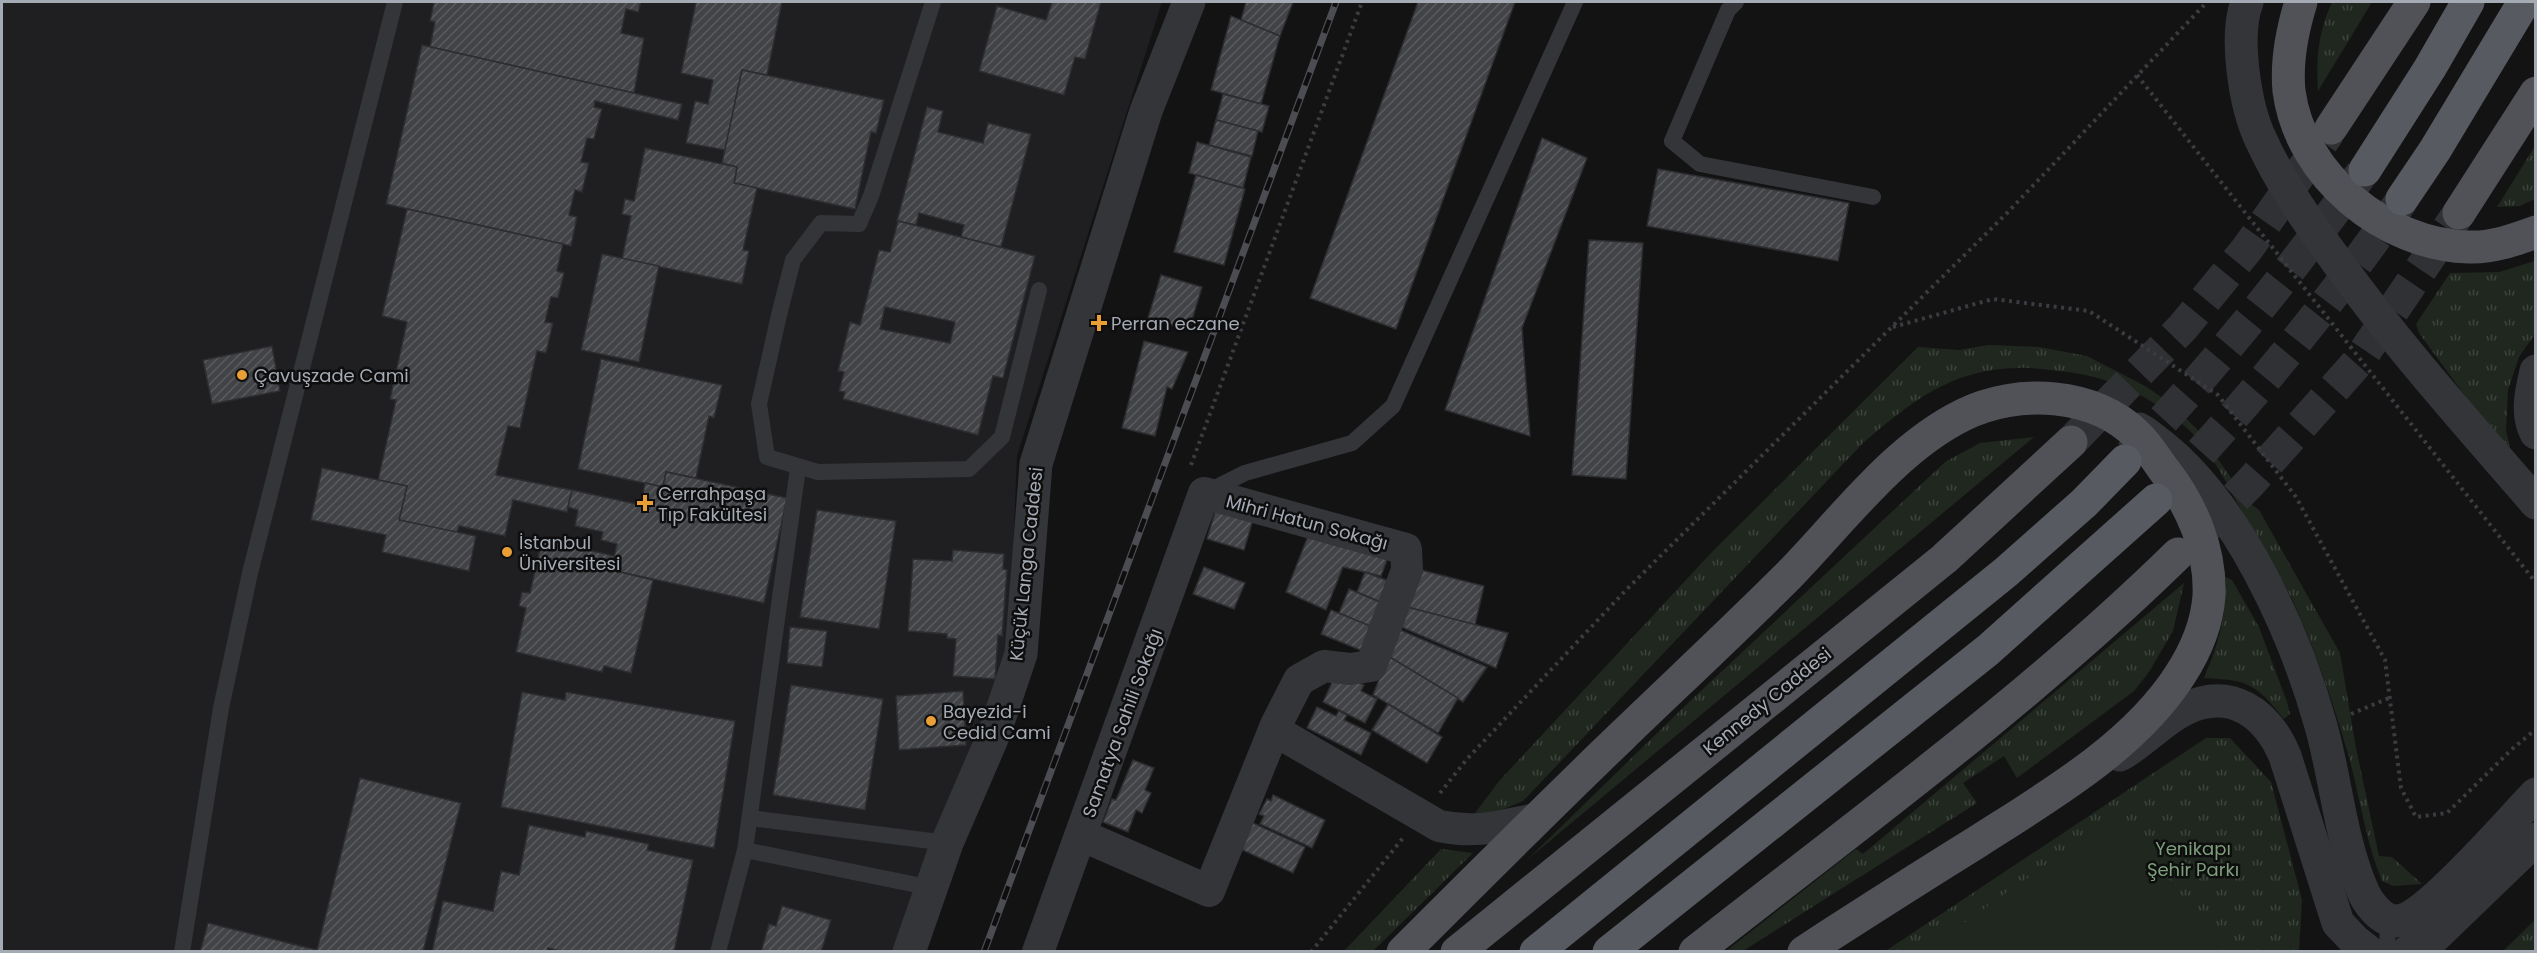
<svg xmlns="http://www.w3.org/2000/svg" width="2537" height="953" font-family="Poppins,sans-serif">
  <defs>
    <pattern id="grass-tufts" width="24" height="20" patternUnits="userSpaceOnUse" patternTransform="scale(1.5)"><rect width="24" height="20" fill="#1f271f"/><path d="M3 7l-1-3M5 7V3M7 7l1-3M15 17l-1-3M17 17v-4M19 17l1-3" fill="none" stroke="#3d443d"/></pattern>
    <pattern id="building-hatch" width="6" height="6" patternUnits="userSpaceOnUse" patternTransform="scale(1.5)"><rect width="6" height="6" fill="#424347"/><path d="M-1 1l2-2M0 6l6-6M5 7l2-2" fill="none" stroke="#5a5b5f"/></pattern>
  </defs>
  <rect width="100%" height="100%" fill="#131314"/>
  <!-- built -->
  <polygon fill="#1f1f21" points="2,2 1162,2 1017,456 1009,649 896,951 2,952"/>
  <!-- grass -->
  <g fill="url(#grass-tufts)">
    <path d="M 2332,2 L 2372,2 L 2318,91 C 2316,56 2318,34 2332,2 Z"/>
    <polygon points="2535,146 2535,199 2520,206 2497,207"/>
    <polygon points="2535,261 2535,334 2519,357 2508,390 2506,430 2510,448 2501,445 2419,333 2416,324 2450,273 2499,272"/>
    <path d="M 1988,345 L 2039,347 L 2087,356 L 2147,387 L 2168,402 L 2196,428 L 2248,502 L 2259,510 L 2340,653 L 2356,748 L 2379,856 L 2392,857 L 2422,884 L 2393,886 L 2382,881 C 2365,840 2360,796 2348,754 C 2334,705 2317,655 2296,608 C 2282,576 2261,545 2243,513 C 2228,487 2214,455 2192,433 C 2157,398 2108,375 2059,371 C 2046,370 2032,367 2018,368 C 1951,369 1911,402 1863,443 L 1523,801 L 1466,825 L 1500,780 L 1711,553 L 1918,347 L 1959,350 Z"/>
    <polygon points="2034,437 1527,860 1689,702 1945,462 1980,443"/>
    <path d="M 2225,577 L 2232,580 L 2259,627 L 2287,702 L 2290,714 L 2284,719 C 2256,684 2249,680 2204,678 C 2218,646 2228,612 2225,577 Z"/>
    <polygon points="2184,583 2173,631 2149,672 2134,691 2017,778 2004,756 1963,783 1977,803 1743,951 1726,951 1856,849 1863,854"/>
    <polygon points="2206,738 2230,738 2271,782 2302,900 2299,951 1884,952"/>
    <polygon points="1441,849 1473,853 1373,951 1344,951"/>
    <polygon points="2535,920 2535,951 2503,951"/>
  </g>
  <!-- pitch -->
  <polygon fill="#1f271f" points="2121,812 2219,951 1924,951"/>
  <!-- building -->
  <g fill="url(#building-hatch)" stroke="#2d2d30" stroke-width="1.5" fill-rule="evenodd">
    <polygon points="434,2 641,2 638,12 626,9 621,33 644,38 634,93 430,47 435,22 430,21"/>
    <polygon points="696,2 782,2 767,75 742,70 725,150 686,143 695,101 708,104 713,80 681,73"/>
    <polygon points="1052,2 1101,2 1085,59 1075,57 1064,95 979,71 997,6 1046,20"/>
    <polygon points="1246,2 1293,2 1280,36 1241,20"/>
    <polygon points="1418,2 1515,2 1396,329 1310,298"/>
    <polygon points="1231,16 1280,36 1261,104 1211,90"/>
    <polygon points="422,45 682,104 678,120 595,101 594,107 602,109 594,139 587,138 581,162 589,163 582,192 575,190 569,215 577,217 571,246 386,204"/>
    <polygon points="742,70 884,100 876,133 871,132 855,209 734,183 737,167 722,163"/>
    <polygon points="1223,94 1269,106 1262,132 1216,120"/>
    <polygon points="927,107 943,111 938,132 983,143 988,123 1031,134 1001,247 961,237 964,225 919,213 916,225 897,221"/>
    <polygon points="1216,120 1258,131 1252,156 1209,145"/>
    <polygon points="1542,138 1587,158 1522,328 1530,436 1445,410"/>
    <polygon points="1197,142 1251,157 1243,188 1189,173"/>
    <polygon points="645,148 737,167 734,183 757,188 743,250 749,251 742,284 622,259 631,216 622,214 625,199 634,201"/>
    <polygon points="1658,169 1849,203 1838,261 1647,226"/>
    <polygon points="1196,175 1245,189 1224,265 1174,252"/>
    <polygon points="407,209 563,244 557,271 564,273 558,298 551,297 545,322 553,323 546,353 537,351 520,428 508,426 496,475 572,490 567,512 513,500 505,536 459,526 457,533 399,520 407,486 378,480 396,400 390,399 407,322 382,316"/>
    <path d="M 898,221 L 1035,256 L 1003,378 L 993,376 L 978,435 L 843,399 L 845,392 L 839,391 L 844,372 L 838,371 L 850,322 L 860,325 L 879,250 L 890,252 ZM 885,307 L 955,322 L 950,343 L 880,329 Z"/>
    <polygon points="1589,240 1643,243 1626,479 1572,475"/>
    <polygon points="602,254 659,266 639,362 581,350"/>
    <polygon points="1161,275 1202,287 1189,330 1148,318"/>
    <polygon points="1144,341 1188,352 1172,389 1167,387 1155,436 1122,428"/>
    <polygon points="272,346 280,391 212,404 203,360"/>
    <polygon points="601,359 722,385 714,418 709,416 696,478 666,472 663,487 578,469"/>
    <polygon points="322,468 407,486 399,520 476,536 469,571 382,552 386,535 311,520"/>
    <polygon points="666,472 787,498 764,603 611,570 617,544 601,540 603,532 575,526 578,510 568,507 572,490 641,505 645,483 663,487"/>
    <polygon points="1217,505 1254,516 1244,550 1207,539"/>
    <polygon points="817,510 896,521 879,629 800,617"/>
    <polygon points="1310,531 1390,552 1381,576 1343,567 1326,610 1286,592"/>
    <polygon points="542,539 614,556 611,570 653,580 631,673 604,666 602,672 516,652 526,608 519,606 522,592 530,593"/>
    <polygon points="953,550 1004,554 1003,569 1007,570 1002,636 998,635 995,679 953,676 956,639 947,638 947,634 908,631 913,559 952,561"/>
    <polygon points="1204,567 1245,583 1234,609 1193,594"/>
    <polygon points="1417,569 1484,586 1475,625 1407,607"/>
    <polygon points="1365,572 1391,582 1383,603 1357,592"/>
    <polygon points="1349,589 1382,603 1371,627 1339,613"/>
    <polygon points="1407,607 1508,633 1496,668 1399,626"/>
    <polygon points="1331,610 1375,628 1365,652 1321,634"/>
    <polygon points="790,627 827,631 822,667 787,663"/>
    <polygon points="1398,629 1487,667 1463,702 1388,656"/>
    <polygon points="1388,656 1458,698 1438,733 1373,695"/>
    <polygon points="1337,672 1364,685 1361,691 1377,699 1365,723 1323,702"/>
    <polygon points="791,685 883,699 865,810 773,795"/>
    <polygon points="963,691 966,745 899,750 896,696"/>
    <polygon points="522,692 565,700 566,692 735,721 714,848 501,807"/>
    <polygon points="1388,704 1442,737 1427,763 1372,730"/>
    <polygon points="1317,707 1336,716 1339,711 1347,715 1344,720 1371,733 1361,755 1307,728"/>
    <polygon points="1133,760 1154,768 1145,790 1151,793 1142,813 1136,810 1128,832 1103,822 1112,799 1116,800"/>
    <polygon points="360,778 461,803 423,952 200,952 208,923 317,950"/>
    <polygon points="1273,795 1325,820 1312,848 1260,824 1264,816 1259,814 1267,799 1271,801"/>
    <polygon points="1251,822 1305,847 1293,873 1238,848"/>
    <polygon points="529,825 585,837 586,831 649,844 647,850 693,860 674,952 564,952 548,948 547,952 432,952 443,901 493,911 501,871 519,875"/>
    <polygon points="782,906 831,920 821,952 761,952 769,924 776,926"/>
  </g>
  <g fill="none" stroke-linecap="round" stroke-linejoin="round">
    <!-- primary-tunnel -->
    <g stroke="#303134" stroke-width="33" stroke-dasharray="33 16" stroke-linecap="butt">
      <polyline points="2071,442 2183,327 2247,249 2329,132"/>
      <polyline points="2201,532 2249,484 2357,363 2459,213"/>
    </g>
    <!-- trunk-tunnel -->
    <g stroke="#303134" stroke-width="33" stroke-dasharray="33 16" stroke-linecap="butt">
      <path d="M 2130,455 C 2215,367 2290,272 2362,173"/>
      <path d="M 2168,488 C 2253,398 2331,302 2402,200"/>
    </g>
    <!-- path -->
    <g stroke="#3a3c40" stroke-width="4" stroke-dasharray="3 4.5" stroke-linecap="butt">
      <polyline points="2137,75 2536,583"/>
      <polyline points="1893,327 1993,299 2089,311 2218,395 2296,497 2385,660 2401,788 2416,817 2447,813 2511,750 2536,729"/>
      <polyline points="1191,465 1362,2"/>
      <polyline points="2351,714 2389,698"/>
      <polyline points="1440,793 1467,759 1626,590 2008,212 2207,2"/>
      <polyline points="1311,952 1403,838"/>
    </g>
    <!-- service -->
    <g stroke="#343539" stroke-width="16">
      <polyline points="933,2 871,196 859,224 821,223 793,260 779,315 759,404 767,457 818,472 969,469 1002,437 1039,290"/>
      <polyline points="1736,2 1728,10 1672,141 1700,164 1873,197"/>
      <polyline points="1207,492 1245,473 1352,443 1393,406 1575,2"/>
      <polyline points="750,818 947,843"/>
      <polyline points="745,850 932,888"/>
      <polyline points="182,952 221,708 250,573 395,2"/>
      <polyline points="718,952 745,850 798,468"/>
      <polyline points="2387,952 2388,920"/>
    </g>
    <!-- minor -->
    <g stroke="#343539" stroke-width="32">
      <path d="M 1274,730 L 1439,826 C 1477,834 1500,826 1536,819"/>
      <polyline points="1038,952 1204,493 1406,549 1407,570 1371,666 1350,669 1324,666 1299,680 1276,725 1209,891 1081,835"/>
    </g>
    <!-- tertiary -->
    <g stroke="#343539" stroke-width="33">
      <path d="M 2247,2 C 2234,36 2245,107 2261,140 C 2280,182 2306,219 2333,256 C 2395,343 2466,422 2536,503"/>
      <path d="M 2536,371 C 2531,392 2526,414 2536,433"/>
      <path d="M 2139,429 C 2147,433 2154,440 2161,445 C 2238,506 2295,633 2321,726 C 2336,779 2340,838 2362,889 C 2367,902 2381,921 2396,921 C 2425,921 2512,818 2536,794"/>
      <path d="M 2120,755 C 2143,742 2162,720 2185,709 C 2231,687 2267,713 2285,756 L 2338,923 L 2355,941 L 2369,952"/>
      <polyline points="909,952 947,843 994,734 1021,654 1036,464 1146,111 1189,2"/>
      <polyline points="2407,952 2426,945 2536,839"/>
    </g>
    <!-- primary -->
    <g stroke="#505258" stroke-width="33">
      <path d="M 2301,2 C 2292,31 2286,60 2289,91 C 2300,176 2385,245 2469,247 C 2492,248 2514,240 2536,232"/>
      <polyline points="2331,128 2414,2"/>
      <polyline points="2459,213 2536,93"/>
      <path d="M 1403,952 C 1476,879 1548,807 1622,736 C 1677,683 1734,630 1788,576 C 1841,522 1894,449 1963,415 C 2017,388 2095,392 2138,436 C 2148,446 2156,459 2164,470 C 2192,506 2211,550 2209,596 C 2207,624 2195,652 2180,675 C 2134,747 2047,797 1977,842 C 1919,878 1861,915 1804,952"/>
      <polyline points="1457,952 1944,559 2071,442"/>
      <path d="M 1695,952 C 1859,823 2029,700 2178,554"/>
    </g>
    <!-- trunk -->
    <g stroke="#585a61" stroke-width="33">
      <polyline points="2365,170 2430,68 2468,2"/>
      <polyline points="2402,199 2435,150 2524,2"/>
      <polyline points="1536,952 2006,572 2084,503 2125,461"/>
      <polyline points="1609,952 1988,650 2156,500"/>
    </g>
    <defs>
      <polyline id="rail" points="984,952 1336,2"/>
    </defs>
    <!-- rail casing -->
    <use href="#rail" stroke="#4b4d52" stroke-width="7"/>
    <!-- rail -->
    <use href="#rail" stroke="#0e0e0f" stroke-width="4.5" stroke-dasharray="14" stroke-linecap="butt"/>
  </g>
  <!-- markers -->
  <g fill="#ea9f35" stroke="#0e0e0f" stroke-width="2">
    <path d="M1096 314h6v6h6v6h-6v6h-6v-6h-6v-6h6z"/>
    <circle cx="242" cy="375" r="6"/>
    <path d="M642 494h6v6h6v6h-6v6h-6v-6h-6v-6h6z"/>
    <circle cx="507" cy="552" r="6"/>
    <circle cx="931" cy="721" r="6"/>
  </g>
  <g text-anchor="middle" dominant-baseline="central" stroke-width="5" stroke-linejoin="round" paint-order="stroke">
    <!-- poi labels -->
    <g font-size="18" fill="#a5abb4" stroke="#0e0e0f" text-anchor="start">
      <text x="1111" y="323">Perran eczane</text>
      <text x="254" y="375">Çavuşzade Cami</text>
      <text x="658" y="493">Cerrahpaşa<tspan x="658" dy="21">Tıp Fakültesi</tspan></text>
      <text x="519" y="542">İstanbul<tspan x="519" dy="21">Üniversitesi</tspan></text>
      <text x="943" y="711">Bayezid-i<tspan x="943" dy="21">Cedid Cami</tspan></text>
    </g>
    <!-- street labels -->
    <g font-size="18" fill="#a5abb4" stroke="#0e0e0f">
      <text transform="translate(1307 522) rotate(15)">Mihri Hatun Sokağı</text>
      <text transform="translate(1026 564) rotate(-84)">Küçük Langa Caddesi</text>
      <text transform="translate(1767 701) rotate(-39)">Kennedy Caddesi</text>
      <text transform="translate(1122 723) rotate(-70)">Samatya Sahili Sokağı</text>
    </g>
    <!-- park labels -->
    <g font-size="18" fill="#7d9f7c" stroke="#0e0e0f">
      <text x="2193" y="848">Yenikapı<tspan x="2193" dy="21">Şehir Parkı</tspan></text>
    </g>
  </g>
  <!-- border -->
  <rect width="2537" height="953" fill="none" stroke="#a5abb4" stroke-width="6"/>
</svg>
